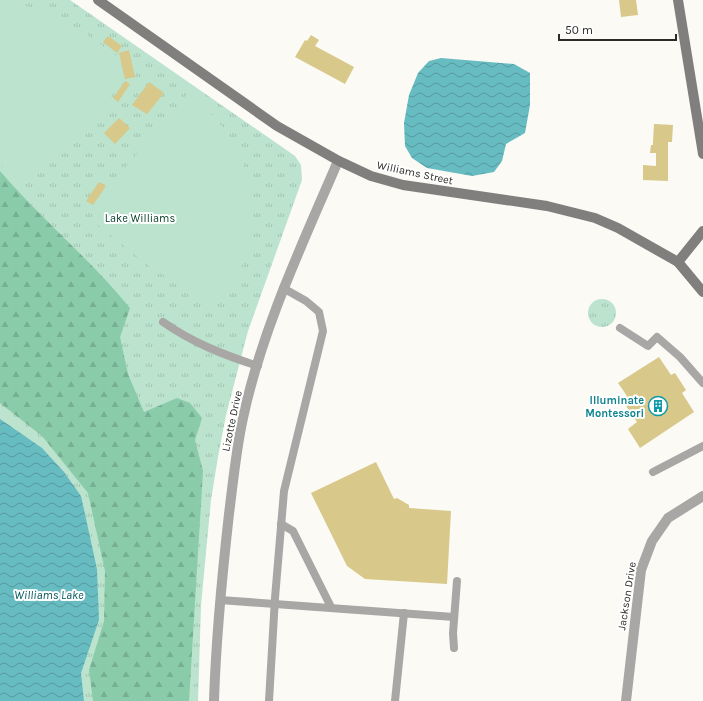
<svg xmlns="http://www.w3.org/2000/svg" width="703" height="701" font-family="Karla,sans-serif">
  <defs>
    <pattern id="grass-tufts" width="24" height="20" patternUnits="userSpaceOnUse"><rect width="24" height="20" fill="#bbe3cd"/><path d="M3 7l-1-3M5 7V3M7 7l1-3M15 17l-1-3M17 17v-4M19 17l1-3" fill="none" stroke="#a1c3b0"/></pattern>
    <pattern id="forest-firs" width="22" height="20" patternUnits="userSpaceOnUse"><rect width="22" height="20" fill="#8accaa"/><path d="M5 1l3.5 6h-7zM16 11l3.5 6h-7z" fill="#77af92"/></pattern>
    <pattern id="water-waves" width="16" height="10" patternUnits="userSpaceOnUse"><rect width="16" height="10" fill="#67bcc2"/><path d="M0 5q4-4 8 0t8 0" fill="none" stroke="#55999e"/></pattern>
  </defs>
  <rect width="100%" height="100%" fill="#fbfaf5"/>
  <!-- grass -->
  <g fill="url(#grass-tufts)">
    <polygon points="0,0 70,0 295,156 301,165 302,180 248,331 226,415 218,457 211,500 201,605 198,701 0,701"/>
    <circle cx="602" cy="313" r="14"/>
  </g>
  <!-- forest -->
  <path fill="url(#forest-firs)" d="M 0,171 C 41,219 90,259 130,308 L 120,337 L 128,374 L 144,412 L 177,398 L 190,403 L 202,418 L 195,440 L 203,471 L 189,701 L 93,701 L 89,670 L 104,621 L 105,571 L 88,493 L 42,436 L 0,403 Z"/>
  <!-- pitch -->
  <g fill="#bbe3cd">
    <polygon points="0,0 12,0 79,29 117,56 123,79 96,119 24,185 0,164"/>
    <path d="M 188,93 C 200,103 211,114 221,125 C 256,168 262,233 235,281 C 231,289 224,296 219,303 L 154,270 L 94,222 L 92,207 Z"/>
  </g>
  <!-- water -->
  <g fill="url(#water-waves)">
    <polygon points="441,58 514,64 530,73 530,105 525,133 506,144 502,161 494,172 472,176 427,168 412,158 405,146 404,123 409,95 418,73 429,61"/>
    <polygon points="0,419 42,448 64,472 81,496 97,569 99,620 81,673 84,701 0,701"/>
  </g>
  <!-- building -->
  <g fill="#d8c889">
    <polygon points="619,0 636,0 638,15 621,17"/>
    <polygon points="311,35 319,40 315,46 354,67 345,84 295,57 305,40 307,41"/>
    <polygon points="108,36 122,46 117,53 103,42"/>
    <polygon points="129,50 135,77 125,79 119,53"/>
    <polygon points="125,81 130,84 118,102 113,98"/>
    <polygon points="149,82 164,93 147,114 132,105"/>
    <polygon points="119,118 130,128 115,144 104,133"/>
    <polygon points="654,124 673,125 672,142 668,142 668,181 643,180 643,165 656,166 656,153 650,153 651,145 653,145 653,142"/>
    <polygon points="99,182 106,186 93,205 86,201"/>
    <polygon points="659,357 671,375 675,373 686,390 682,393 694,412 640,448 628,429 637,422 622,400 627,396 618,383"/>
    <polygon points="376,462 394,499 397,498 409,505 409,508 451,511 447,584 365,579 347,566 311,493"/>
  </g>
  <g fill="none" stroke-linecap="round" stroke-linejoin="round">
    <!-- lane -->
    <g stroke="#a9a7a5" stroke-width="8">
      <path d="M 163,322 C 193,343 224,355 258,366"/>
      <polyline points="620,328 648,346 657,337 680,357 703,383"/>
      <polyline points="653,472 703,446"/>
      <polyline points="281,524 293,531 331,607"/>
      <polyline points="220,600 454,617"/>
      <polyline points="454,648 453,633 457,581"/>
      <polyline points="269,701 275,598 284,491 323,331 319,312 306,301 283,288"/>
      <polyline points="395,701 404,613"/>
    </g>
    <!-- street -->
    <g stroke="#a9a7a5" stroke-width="10">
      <path d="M 214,701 C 216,638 222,576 229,514 C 233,483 236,450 243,418 C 262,329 302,245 338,161"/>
      <polyline points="626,701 641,570 652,541 668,518 703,496"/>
    </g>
    <!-- secondary -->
    <g stroke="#817f7d" stroke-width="10">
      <polyline points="98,0 277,126 339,161 371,176 403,185 547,206 595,218 618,228 678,262 703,292"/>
      <polyline points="678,0 703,154"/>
      <polyline points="678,262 703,231"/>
    </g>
  </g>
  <!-- icons -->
  <defs>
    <symbol id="building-ring" viewBox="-11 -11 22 22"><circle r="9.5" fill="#fff" stroke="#0f9aa8" stroke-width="1.5"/><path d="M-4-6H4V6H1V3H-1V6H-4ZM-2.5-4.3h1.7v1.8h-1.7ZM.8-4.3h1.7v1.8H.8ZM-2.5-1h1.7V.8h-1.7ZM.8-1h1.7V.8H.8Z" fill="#0f9aa8"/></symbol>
  </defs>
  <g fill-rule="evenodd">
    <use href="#building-ring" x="647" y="395" width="22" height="22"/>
  </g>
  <g text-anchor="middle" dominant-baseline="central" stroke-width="4" stroke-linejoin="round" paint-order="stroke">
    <!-- street labels -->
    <g font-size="11" fill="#2b2b29" stroke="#fff">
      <text transform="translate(415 173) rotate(12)">Williams Street</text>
      <text transform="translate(232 421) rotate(-78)">Lizotte Drive</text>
      <text transform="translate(627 596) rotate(-81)">Jackson Drive</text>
    </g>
    <!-- park labels -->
    <g font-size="11" fill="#09402a" stroke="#fff">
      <text x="140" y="218">Lake Williams</text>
    </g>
    <!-- culture labels -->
    <g font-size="11" font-weight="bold" fill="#0d838f" stroke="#fff" text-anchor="end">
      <text x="644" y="400">Illuminate<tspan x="644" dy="13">Montessori</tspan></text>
    </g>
    <!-- water labels -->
    <g font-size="12" font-style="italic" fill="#005256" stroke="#fff">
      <text x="49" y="595">Williams Lake</text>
    </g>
  </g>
  <!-- scale -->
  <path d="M559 34v6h117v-6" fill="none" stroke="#2b2b29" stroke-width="2"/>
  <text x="565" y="34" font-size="12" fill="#2b2b29" stroke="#ffffff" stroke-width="3" paint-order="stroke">50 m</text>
</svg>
